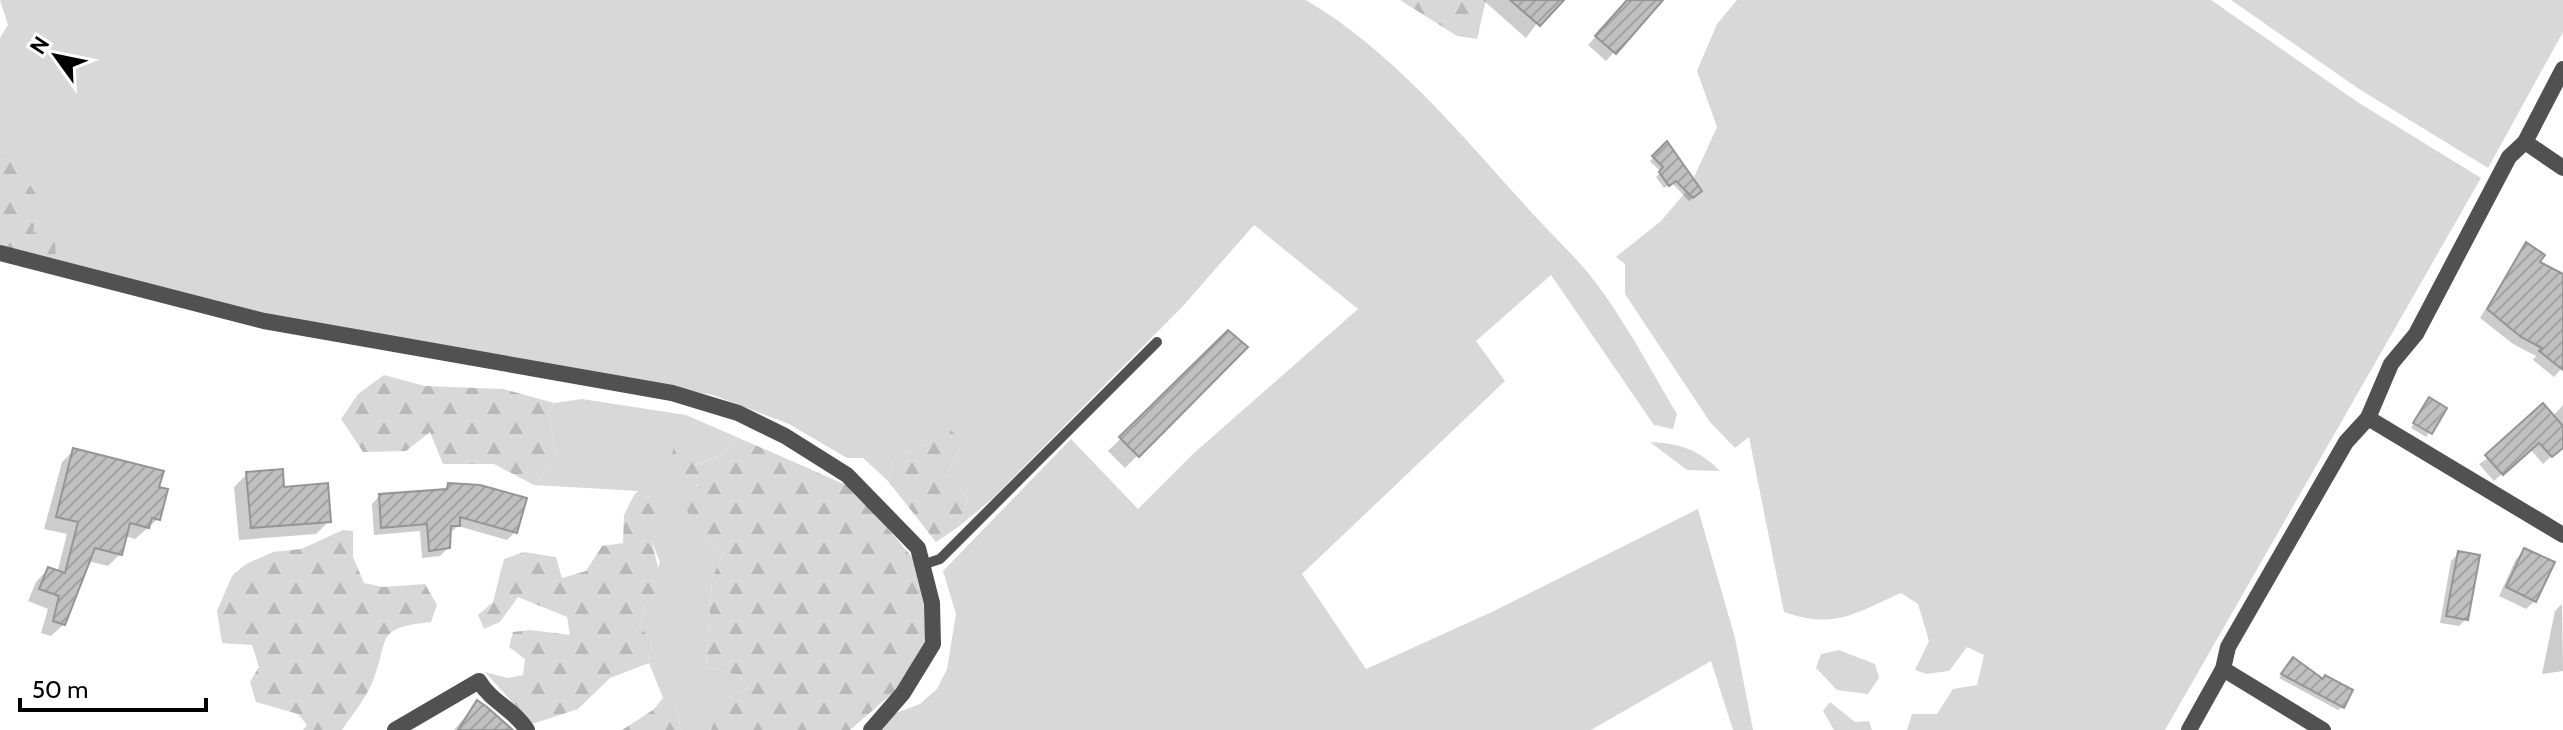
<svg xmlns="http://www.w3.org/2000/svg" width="2563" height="730" font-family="Cabin,sans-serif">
  <defs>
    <pattern id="forest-firs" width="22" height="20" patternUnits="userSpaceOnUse" patternTransform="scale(2)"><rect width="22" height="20" fill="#d8d8d8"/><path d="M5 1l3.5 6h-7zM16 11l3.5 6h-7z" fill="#b8b8b8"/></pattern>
    <pattern id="building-hatch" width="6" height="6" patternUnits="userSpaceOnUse" patternTransform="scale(2)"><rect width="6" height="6" fill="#c0c0c0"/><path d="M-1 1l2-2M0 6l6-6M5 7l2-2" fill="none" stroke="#a3a3a3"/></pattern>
  </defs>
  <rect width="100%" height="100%" fill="#fff"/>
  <!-- grass -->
  <g fill="#d8d8d8">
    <path d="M 0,0 L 1306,0 C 1392,51 1457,130 1523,203 C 1550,234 1580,259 1604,294 C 1631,332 1653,374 1677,414 L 1673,429 L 1654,425 L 1551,275 L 1476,341 L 1505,381 L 1302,574 L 1366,669 L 1494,611 L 1698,509 L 1735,638 L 1753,730 L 1733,730 L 1711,661 L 1591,730 L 868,730 L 864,725 L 920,704 L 937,689 L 947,669 L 956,614 L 943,571 L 1071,439 L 1138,509 L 1194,453 L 1358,309 L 1254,225 L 1183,306 L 992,499 L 957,528 L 968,499 L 949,471 L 960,449 L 930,443 L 893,460 L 888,481 L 863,458 L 847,458 L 789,424 L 713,395 L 309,328 L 50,267 L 33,232 L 12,158 L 0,160 L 0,38 L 8,25 Z"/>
    <path d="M 1737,0 L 2211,0 L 2359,103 L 2481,178 L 2165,730 L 1907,730 L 1912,714 L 1937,714 L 1953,689 L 1977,685 L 1984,655 L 1967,647 L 1949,671 L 1926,674 L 1915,670 L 1929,641 L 1918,604 L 1901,593 C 1855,613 1835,630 1784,612 L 1749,437 L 1735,448 L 1710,422 L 1625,294 L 1625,264 L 1616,257 L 1661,221 L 1689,188 L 1717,127 L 1697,71 L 1717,24 Z"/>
    <polygon points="2231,0 2563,0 2563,32 2488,168 2359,89"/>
    <polygon points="582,399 686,415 739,438 721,455 694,465 701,535 723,554 712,578 706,666 740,676 750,688 723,700 711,730 681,730 673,700 663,698 649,663 651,640 639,625 660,562 652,542 660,525 652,497 634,495 638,491 534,485 557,457 548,412 554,403"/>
    <path d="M 1650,442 C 1680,443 1699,450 1720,471 L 1687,470 Z"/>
    <polygon points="1839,650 1875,664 1879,678 1868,694 1837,690 1816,668 1821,654"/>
    <polygon points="1830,702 1855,722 1869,721 1872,730 1834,730 1823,711"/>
  </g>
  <!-- forest -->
  <g fill="url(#forest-firs)">
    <polygon points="1400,0 1486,0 1477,39 1457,36"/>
    <polygon points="12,157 39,199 33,232 55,242 56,257 50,267 0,246 0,160"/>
    <polygon points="384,375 425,386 503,389 554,403 548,412 557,457 534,485 494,464 443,464 430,432 406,451 363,452 341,419 358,394"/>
    <polygon points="945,425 960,439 960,449 949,471 968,499 957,528 936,542 888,481 893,460 930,443"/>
    <polygon points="739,438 853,488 918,564 928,610 923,656 904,683 850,730 711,730 722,700 750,688 740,676 706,666 712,578 723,554 701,535 684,505 697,485 670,464 674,445 691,450 695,465 721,455"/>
    <polygon points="634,495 652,497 664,517 652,542 665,597 647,601 639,625 651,640 649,663 610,678 578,709 532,724 485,672 508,678 523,675 525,659 509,647 513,632 530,630 570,635 567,617 518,597 500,622 484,629 478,615 493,602 504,559 524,552 556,557 562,578 586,571 602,546 623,543 624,515"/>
    <path d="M 343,530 L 353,531 L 353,557 L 364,583 L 383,587 L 425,584 L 437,605 L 431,622 C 374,628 390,637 373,681 C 366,698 352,715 342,730 L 303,730 L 307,725 L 298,714 L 256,702 L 250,682 L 259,667 L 252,645 L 222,643 L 217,611 L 232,576 L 246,564 L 273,552 L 301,549 Z"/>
    <polygon points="663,698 673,699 681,730 622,730 653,710"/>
  </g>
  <!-- shadow -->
  <g fill="#0003">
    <polygon points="1483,0 1554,0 1526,38"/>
    <polygon points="1628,0 1661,0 1606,61 1588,45"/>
    <polygon points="1667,144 1700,191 1689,201 1672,183 1664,188 1656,177 1661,172 1650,161"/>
    <polygon points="2526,244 2537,263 2563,276 2563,367 2554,377 2533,360 2536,356 2513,344 2480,318"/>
    <polygon points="1229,333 1245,348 1125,468 1108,451"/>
    <polygon points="2426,403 2444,408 2426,437 2411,428"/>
    <polygon points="2563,405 2563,446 2543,464 2530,449 2494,481 2479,464 2552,417"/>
    <polygon points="74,450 157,489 158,519 135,539 125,536 120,554 108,566 88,561 64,624 51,636 41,633 48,609 28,601 36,582 48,569 57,573 67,534 44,529 62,462"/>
    <polygon points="247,474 282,489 329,521 316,534 239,540 234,487"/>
    <polygon points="448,485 515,532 507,540 458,526 450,533 448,548 440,556 422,558 420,531 374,535 372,504 379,496 443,491"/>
    <polygon points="2525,551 2535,601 2526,609 2499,596 2516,559"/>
    <polygon points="2459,553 2466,619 2459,626 2440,623 2451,561"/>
    <polygon points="2562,604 2563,671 2542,674 2555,611"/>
    <polygon points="2290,664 2342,707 2338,710 2279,678"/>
    <polygon points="477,703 508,730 454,730"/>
  </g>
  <!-- building -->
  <g fill="url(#building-hatch)" stroke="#959595" stroke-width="2">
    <polygon points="1510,0 1564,0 1540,26"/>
    <polygon points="1627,0 1663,0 1616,54 1595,36"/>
    <polygon points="1667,141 1702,191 1693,198 1676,181 1669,186 1659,172 1663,167 1652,156"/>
    <polygon points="2526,242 2545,255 2540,262 2563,274 2563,370 2539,351 2542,348 2521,337 2487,309"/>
    <polygon points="1228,330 1248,347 1139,457 1119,437"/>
    <polygon points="2429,397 2447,408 2432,434 2413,423"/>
    <polygon points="2543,403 2563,426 2563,448 2552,457 2539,443 2503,475 2485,455"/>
    <polygon points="73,448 164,471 159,487 168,489 160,520 152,518 149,528 130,523 122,555 95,548 65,625 53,621 59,596 39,589 48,567 65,573 78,522 56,517"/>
    <polygon points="283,469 284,487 328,483 331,522 251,528 246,472"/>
    <polygon points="448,483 480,485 527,498 517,533 460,517 460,526 451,526 450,548 429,551 427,524 381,528 379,494 447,489"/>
    <polygon points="2524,548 2555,562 2536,602 2506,587"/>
    <polygon points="2458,551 2480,555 2468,620 2446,616"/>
    <polygon points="2293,657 2323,679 2325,675 2353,690 2344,708 2281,674"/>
    <polygon points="477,700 487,707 513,730 458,730"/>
  </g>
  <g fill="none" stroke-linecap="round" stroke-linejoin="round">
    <!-- service -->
    <polyline stroke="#515151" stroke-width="10" points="922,565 940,559 1157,342"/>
    <!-- minor -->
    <g stroke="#515151" stroke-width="16">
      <polyline points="2525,142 2563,168"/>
      <polyline points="0,253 264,321 672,393 738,413 785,436 847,475 918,548 932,603 933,644 903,693 871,730"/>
      <polyline points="2368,418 2563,535"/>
      <polyline points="2223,669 2323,730"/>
      <path d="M 395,730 L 479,681 C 491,702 514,709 527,730"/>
      <polyline points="2189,730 2223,669 2228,647 2346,442 2368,418 2391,364 2416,334 2509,157 2525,142 2563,69"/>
    </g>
  </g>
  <!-- north arrow -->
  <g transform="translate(56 56) rotate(303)" stroke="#ffffff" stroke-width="6" paint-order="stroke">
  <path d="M0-6L14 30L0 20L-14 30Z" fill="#000000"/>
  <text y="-12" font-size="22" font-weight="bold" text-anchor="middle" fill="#000000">N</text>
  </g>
  <!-- scale -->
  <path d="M20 698v12h186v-12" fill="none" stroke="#000000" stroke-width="4"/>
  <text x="32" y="698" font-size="24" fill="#000000" stroke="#ffffff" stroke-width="6" paint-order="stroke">50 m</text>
</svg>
